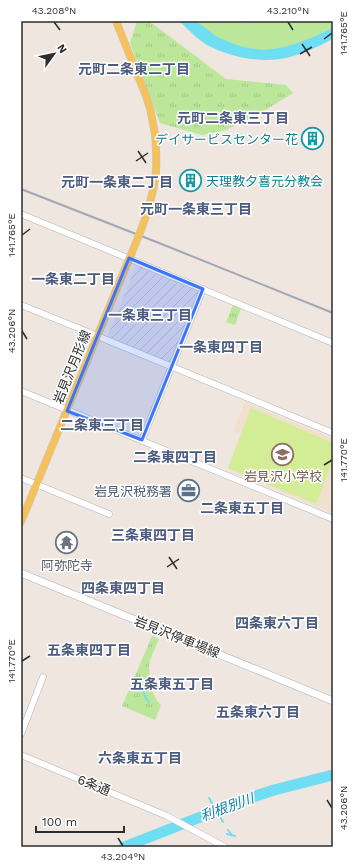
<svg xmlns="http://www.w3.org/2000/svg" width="354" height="868" font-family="'Work Sans','Noto Sans JP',sans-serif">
  <defs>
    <pattern id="industrial-furrows" width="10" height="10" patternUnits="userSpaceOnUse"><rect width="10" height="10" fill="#e1dfe7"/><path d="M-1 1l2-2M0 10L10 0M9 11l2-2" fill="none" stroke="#c1c0c6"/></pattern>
    <pattern id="park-tufts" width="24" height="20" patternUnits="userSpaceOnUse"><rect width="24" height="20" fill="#bce69a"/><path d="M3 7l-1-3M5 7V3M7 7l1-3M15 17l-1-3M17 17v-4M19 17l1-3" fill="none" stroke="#a2c685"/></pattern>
  </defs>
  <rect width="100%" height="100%" fill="#eee6df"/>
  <!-- industrial -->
  <polygon fill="url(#industrial-furrows)" points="137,264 200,290 171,364 107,337"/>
  <!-- education -->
  <polygon fill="#f0e1ce" points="245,402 333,439 333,513 227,469 240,434 233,431"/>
  <!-- grass -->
  <path fill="#bce69a" d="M 195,21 L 240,21 L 242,23 L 250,21 L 333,21 L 333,28 C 317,35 301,44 284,48 C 261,53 230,47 210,33 C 205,29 200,25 195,21 Z"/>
  <!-- park -->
  <g fill="url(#park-tufts)">
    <polygon points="137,21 149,21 226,79 286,85 293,93 257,115 226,130 202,135 160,123 130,43"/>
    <polygon points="234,303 242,306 235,325 226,322"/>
    <path d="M 152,636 L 159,639 C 156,647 150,657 149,666 C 149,677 152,698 161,705 L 155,720 L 122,706 Z"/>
  </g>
  <!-- pitch -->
  <polygon fill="#d2ed96" points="251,408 333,443 333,461 316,504 228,468"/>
  <!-- water -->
  <path fill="#70def2" d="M 179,21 C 184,21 190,20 195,21 C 199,22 213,35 220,38 C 265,60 291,47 333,28 L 333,39 C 319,46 305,53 290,57 C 264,64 231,58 207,45 C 197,39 188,29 179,21 Z"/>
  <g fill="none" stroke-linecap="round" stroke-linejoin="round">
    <!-- stream -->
    <g stroke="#70def2" stroke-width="2">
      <polyline points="141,684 145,697 149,702"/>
      <polyline points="209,798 223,822"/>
      <polyline points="228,830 232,835"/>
      <polyline points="227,834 235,836"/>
    </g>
    <!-- river -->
    <polyline stroke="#70def2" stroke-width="11" points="124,847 244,800 274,790 333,775"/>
    <defs>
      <g id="tertiary">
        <polyline points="21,214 333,343"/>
        <polyline points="21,305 93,334"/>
        <polyline points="102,338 333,433"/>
        <polyline points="21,391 333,519"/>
        <polyline points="142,440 203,289"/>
        <polyline points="21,478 109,514"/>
        <polyline points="21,734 43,677"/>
        <polyline points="21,755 167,816 225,847"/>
      </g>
      <polyline id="secondary" points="21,573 333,701"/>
      <g id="primary">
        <polyline points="116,21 146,96 150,108 155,134"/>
        <polyline points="21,522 117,288"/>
      </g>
    </defs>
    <!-- tertiary casing -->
    <use href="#tertiary" stroke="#afb3bd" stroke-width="7"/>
    <!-- secondary casing -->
    <use href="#secondary" stroke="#afb3bd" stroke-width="8"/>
    <!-- primary casing -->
    <use href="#primary" stroke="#c8c8c8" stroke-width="8"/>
    <!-- tertiary -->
    <use href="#tertiary" stroke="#fff" stroke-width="6"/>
    <!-- secondary -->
    <use href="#secondary" stroke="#fff" stroke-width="7"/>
    <!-- primary -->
    <use href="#primary" stroke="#f5c15d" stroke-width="7"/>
    <!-- rail -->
    <polyline stroke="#a1a7b7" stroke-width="2" points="21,189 159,243 333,313"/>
    <defs>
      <path id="primary-bridge" d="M 117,288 C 132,251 152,212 156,171 C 157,158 156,146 155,134"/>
    </defs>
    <!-- primary-bridge casing -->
    <use href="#primary-bridge" stroke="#c8c8c8" stroke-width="8" stroke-linecap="butt"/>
    <!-- primary-bridge -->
    <use href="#primary-bridge" stroke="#f5c15d" stroke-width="7"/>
  </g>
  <!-- marked area -->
  <path fill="#3b75ff" fill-opacity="0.2" stroke="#3b75ff" stroke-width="3" stroke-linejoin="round" d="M 129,258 L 203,289 L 142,440 L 67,411 Z"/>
  <!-- ticks -->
  <path fill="none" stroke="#2d2d2d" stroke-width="1.5" d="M 54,22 L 60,30M 288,22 L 293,30M 324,39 L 332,33M 302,44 L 310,56M 300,54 L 312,47M 138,151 L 146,163M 136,161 L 148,153M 22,235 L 30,229M 22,331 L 27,339M 324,465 L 332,460M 169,557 L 177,569M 167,567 L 179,559M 22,661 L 30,656M 327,800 L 332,808M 118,838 L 123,846"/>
  <!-- icons -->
  <defs>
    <symbol id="building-ring" viewBox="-11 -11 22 22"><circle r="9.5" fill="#fff" stroke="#0f9aa8" stroke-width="1.5"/><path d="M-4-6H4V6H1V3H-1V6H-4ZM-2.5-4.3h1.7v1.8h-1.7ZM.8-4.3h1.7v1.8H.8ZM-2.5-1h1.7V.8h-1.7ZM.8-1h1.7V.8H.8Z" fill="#0f9aa8"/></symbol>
    <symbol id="school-ring" viewBox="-11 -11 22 22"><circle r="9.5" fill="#fff" stroke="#8d6e63" stroke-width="1.5"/><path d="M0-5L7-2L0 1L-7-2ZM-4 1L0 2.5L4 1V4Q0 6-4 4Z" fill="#8d6e63"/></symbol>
    <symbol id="office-ring" viewBox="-11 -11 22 22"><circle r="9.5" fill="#fff" stroke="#5c6f8a" stroke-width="1.5"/><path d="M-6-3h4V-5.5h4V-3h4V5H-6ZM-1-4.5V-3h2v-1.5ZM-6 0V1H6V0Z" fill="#5c6f8a"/></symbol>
    <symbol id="temple-ring" viewBox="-11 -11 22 22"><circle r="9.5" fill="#fff" stroke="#6b7280" stroke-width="1.5"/><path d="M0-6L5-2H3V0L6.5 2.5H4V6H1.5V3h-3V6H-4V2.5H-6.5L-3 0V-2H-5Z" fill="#6b7280"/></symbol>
  </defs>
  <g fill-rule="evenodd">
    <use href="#building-ring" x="300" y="126" width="25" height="25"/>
    <use href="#building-ring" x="178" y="168" width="25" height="25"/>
    <use href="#school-ring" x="270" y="442" width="25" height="25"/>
    <use href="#office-ring" x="176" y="478" width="25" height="25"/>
    <use href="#temple-ring" x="54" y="530" width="25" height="25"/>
  </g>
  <g text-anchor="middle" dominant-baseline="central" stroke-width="3" stroke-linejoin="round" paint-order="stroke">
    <!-- culture labels -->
    <g font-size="13" fill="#0d838f" stroke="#fff" text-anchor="end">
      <text x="298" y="139">デイサービスセンター花</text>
      <text x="206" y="181" text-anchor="start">天理教夕喜元分教会</text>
    </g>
    <!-- street labels -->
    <g font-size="13" fill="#2d2d2d" stroke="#fff">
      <text transform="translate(72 367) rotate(-68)">岩見沢月形線</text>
      <text transform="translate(177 637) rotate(22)">岩見沢停車場線</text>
      <text transform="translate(94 785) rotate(22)">6条通</text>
    </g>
    <!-- education labels -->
    <g font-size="13" fill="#785e54" stroke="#fff">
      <text x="283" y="476">岩見沢小学校</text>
    </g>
    <!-- service labels -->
    <g font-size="13" fill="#4e5e75" stroke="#fff" text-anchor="end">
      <text x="172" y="491">岩見沢税務署</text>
    </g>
    <!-- worship labels -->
    <g font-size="13" fill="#5b616d" stroke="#fff">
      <text x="67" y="565">阿弥陀寺</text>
    </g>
    <!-- neighbourhood labels -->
    <g font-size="14" font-weight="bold" fill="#4b5a7f" stroke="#fff">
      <text x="134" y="69">元町二条東二丁目</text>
      <text x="233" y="118">元町二条東三丁目</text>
      <text x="117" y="182">元町一条東二丁目</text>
      <text x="196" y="209">元町一条東三丁目</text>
      <text x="73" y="279">一条東二丁目</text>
      <text x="150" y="315">一条東三丁目</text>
      <text x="221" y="347">一条東四丁目</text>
      <text x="102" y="425">二条東三丁目</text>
      <text x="175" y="457">二条東四丁目</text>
      <text x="242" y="508">二条東五丁目</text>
      <text x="153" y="535">三条東四丁目</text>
      <text x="123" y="588">四条東四丁目</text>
      <text x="277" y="623">四条東六丁目</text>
      <text x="89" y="650">五条東四丁目</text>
      <text x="172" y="684">五条東五丁目</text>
      <text x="258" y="712">五条東六丁目</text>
      <text x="140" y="758">六条東五丁目</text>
    </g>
    <!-- water labels -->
    <g font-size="14" font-style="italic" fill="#0a7fa3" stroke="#fff">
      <text transform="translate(227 807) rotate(-20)">利根別川</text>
    </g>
  </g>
  <!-- border -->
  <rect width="354" height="868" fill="none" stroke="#ffffff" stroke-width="44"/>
  <!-- north arrow -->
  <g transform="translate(54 54) rotate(57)" stroke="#ffffff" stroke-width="3" paint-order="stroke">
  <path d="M0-3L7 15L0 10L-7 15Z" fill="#2d2d2d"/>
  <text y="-6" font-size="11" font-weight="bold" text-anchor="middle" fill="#2d2d2d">N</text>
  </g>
  <!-- scale -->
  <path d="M36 826v6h88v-6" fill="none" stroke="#2d2d2d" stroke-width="2"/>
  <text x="42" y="826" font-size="12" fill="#2d2d2d" stroke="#ffffff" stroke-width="3" paint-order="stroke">100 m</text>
  <rect x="22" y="22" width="310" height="824" fill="none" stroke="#2d2d2d" stroke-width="1.5"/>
  <g font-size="10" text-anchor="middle" fill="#2d2d2d">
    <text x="54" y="14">43.208°N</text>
    <text x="288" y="14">43.210°N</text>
    <text transform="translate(343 33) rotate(-90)" y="4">141.765°E</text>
    <text transform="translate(11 235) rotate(-90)" y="4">141.765°E</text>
    <text transform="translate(11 331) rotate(-90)" y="4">43.206°N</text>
    <text transform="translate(343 460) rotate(-90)" y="4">141.770°E</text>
    <text transform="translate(11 661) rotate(-90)" y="4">141.770°E</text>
    <text transform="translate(343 808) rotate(-90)" y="4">43.206°N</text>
    <text x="123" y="860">43.204°N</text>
  </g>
</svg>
